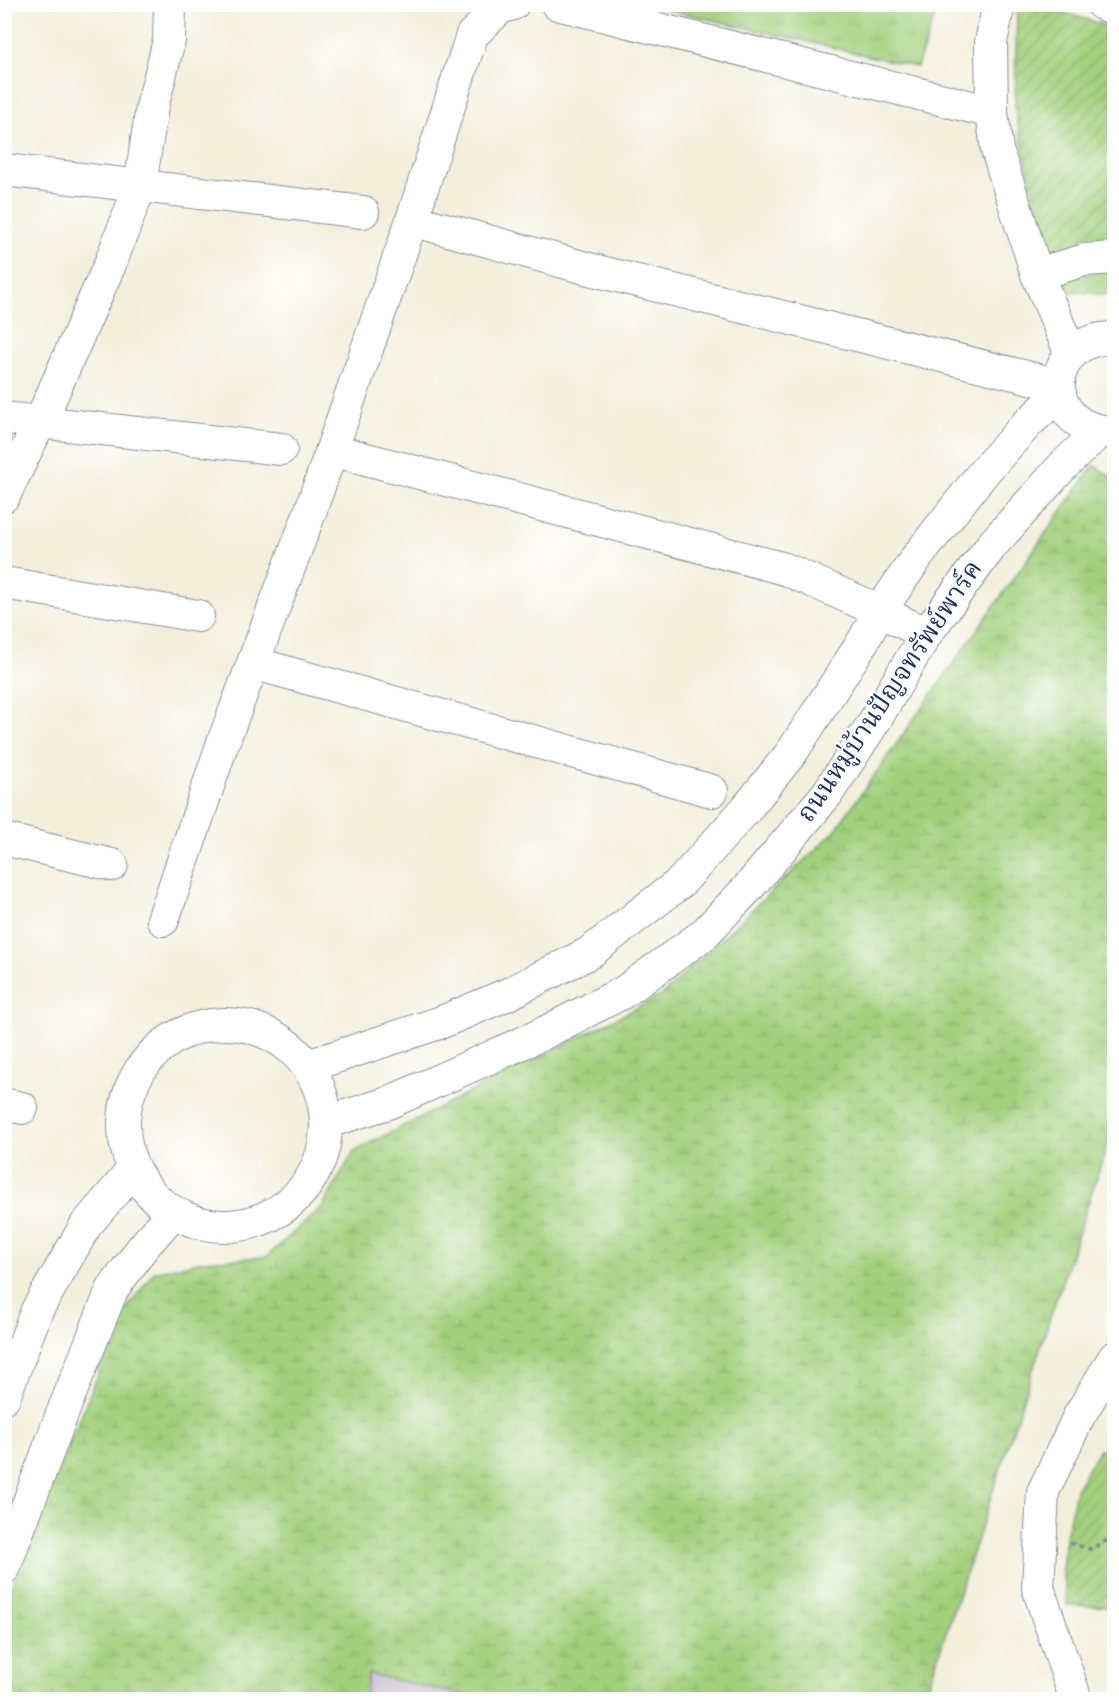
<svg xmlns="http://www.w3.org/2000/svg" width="1119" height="1704" font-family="'Sorts Mill Goudy','Noto Serif Thai',serif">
  <defs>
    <pattern id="grass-tufts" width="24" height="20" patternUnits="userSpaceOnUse" patternTransform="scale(1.5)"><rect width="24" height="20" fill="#a3d07d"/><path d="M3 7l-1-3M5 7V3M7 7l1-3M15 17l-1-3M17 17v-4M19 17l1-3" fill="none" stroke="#8cb36e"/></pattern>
    <pattern id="wetland-marsh" width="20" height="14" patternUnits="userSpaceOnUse" patternTransform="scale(1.5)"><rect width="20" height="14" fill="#a3d07d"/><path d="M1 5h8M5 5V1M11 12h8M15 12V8" fill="none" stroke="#8cb36e"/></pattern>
    <pattern id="garden-furrows" width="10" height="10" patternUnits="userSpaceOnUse" patternTransform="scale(1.5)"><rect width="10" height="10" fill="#a3d07d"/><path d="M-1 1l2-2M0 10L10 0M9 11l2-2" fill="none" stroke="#8cb36e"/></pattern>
  </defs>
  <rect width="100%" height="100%" fill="#fff"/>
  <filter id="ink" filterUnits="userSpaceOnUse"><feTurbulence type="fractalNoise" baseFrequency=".0167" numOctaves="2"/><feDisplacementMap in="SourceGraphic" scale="12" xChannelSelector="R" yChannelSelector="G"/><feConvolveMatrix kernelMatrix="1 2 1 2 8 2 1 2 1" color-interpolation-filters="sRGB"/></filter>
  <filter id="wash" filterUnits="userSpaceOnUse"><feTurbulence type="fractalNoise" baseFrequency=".008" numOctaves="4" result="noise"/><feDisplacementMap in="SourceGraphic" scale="24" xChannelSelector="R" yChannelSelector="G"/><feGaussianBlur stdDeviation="1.35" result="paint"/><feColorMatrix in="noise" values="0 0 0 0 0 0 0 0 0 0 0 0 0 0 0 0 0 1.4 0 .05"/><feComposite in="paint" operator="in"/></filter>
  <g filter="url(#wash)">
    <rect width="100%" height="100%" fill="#f3efdb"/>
    <!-- industrial -->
    <polygon fill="#cfbdcf" points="367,1673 488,1699 365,1700"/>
    <!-- grass -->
    <polygon fill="url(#grass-tufts)" stroke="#5f806e" stroke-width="1.5" points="647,5 939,5 917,67"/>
    <!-- wetland -->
    <polygon fill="url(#wetland-marsh)" stroke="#5f806e" stroke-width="1.5" points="1094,465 1114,479 1114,1092 1109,1140 924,1699 488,1700 368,1674 365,1699 5,1700 5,1602 122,1315 154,1272 202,1261 266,1257 323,1206 354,1151 662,995 834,832"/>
    <!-- garden -->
    <g fill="url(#garden-furrows)" stroke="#5f806e" stroke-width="1.5">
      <polygon points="1017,5 1040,5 1114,28 1114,298 1108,295 1065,291 1038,216 1015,110"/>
      <polygon points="1099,1449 1114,1455 1114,1607 1067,1605 1062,1570 1066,1533 1077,1487"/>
    </g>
  </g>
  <g filter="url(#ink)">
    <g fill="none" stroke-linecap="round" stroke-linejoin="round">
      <defs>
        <g id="minor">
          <polyline points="513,4 500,8 472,35 412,220 589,269 1059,385"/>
          <polyline points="557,4 992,112"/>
          <polyline points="999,4 991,42 992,112 997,150 1037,274 1071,354"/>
          <polyline points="1102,4 1114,8"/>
          <polyline points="4,170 363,212"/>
          <polyline points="1037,274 1085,260 1114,258"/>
          <path d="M 1114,338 C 1041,338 1040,431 1114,432"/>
          <polyline points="4,418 281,449"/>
          <polyline points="332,450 785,569 880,611 926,634"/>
          <polyline points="4,496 41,420 110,264 140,186 152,107 169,41 170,4"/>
          <polyline points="4,583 198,616"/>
          <polyline points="253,663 712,791"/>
          <polyline points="4,839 112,865"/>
          <polyline points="163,920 222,745 309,515 412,220"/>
          <circle cx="225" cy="1125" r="101"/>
          <polyline points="308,1066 442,1022 508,994 589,953 681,882 747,808 792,752 862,643 880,611 917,557 983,473 1027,424 1060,394"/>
          <polyline points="4,1104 22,1108"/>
          <polyline points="327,1122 388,1103 538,1036 624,992 703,935 748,888 827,794 874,722 926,634 992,545 1063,466 1099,432"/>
          <polyline points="4,1397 37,1310 86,1225 133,1170"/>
          <polyline points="4,1568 62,1414 112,1290 143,1247 173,1213"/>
          <polyline points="1076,1700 1038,1588 1043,1492 1079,1416 1114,1358"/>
        </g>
      </defs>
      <!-- minor casing -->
      <use href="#minor" stroke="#878f9c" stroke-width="34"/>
      <!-- path -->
      <polyline stroke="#878f9c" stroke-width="4" stroke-dasharray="4.5 4.5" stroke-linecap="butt" points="1070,1543 1090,1549 1114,1537"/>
      <!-- minor -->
      <use href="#minor" stroke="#fff" stroke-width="32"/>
    </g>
  </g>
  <g text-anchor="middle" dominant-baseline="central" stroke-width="4.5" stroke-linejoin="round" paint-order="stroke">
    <!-- street labels -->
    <g font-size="26" fill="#1b2f5e" stroke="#fff">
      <text transform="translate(891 692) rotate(-56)">ถนนหมู่บ้านปัญจทรัพย์พาร์ค</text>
    </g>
  </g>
  <!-- margin -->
  <rect width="1119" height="1704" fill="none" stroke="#fff" stroke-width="24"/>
</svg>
